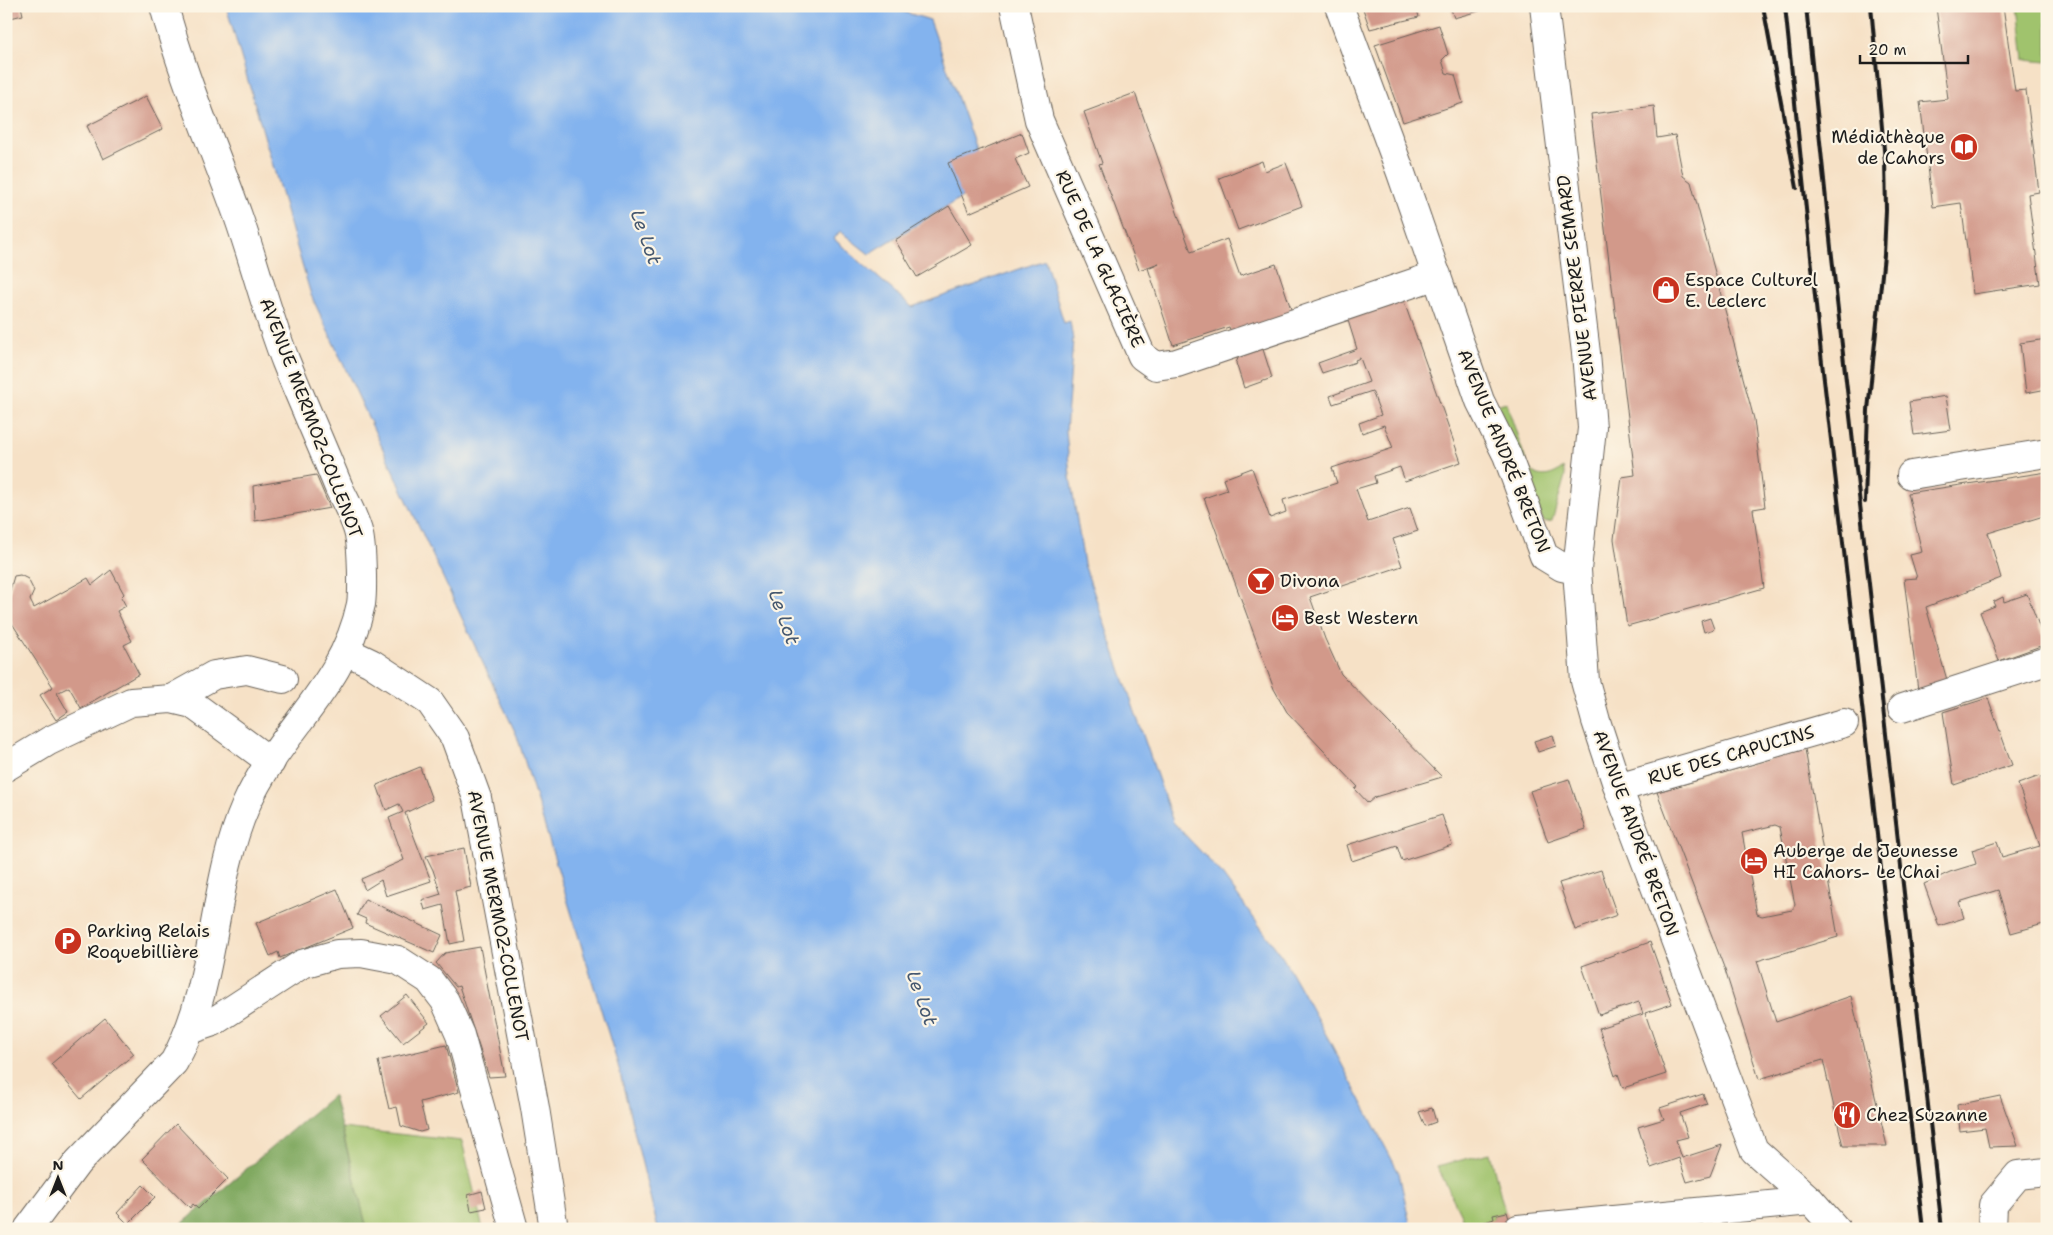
<svg xmlns="http://www.w3.org/2000/svg" width="2053" height="1235" font-family="'Shantell Sans',sans-serif">
  <rect width="100%" height="100%" fill="#fcf5e5"/>
  <filter id="ink" filterUnits="userSpaceOnUse"><feTurbulence type="fractalNoise" baseFrequency=".02" numOctaves="2"/><feDisplacementMap in="SourceGraphic" scale="10" xChannelSelector="R" yChannelSelector="G"/><feConvolveMatrix kernelMatrix="1 2 1 2 8 2 1 2 1" color-interpolation-filters="sRGB"/></filter>
  <filter id="wash" filterUnits="userSpaceOnUse"><feTurbulence type="fractalNoise" baseFrequency=".0096" numOctaves="4" result="noise"/><feDisplacementMap in="SourceGraphic" scale="20" xChannelSelector="R" yChannelSelector="G"/><feGaussianBlur stdDeviation="1.12" result="paint"/><feColorMatrix in="noise" values="0 0 0 0 0 0 0 0 0 0 0 0 0 0 0 0 0 1.4 0 .05"/><feComposite in="paint" operator="in"/></filter>
  <g filter="url(#wash)">
    <rect width="100%" height="100%" fill="#f6e1c6"/>
    <!-- green -->
    <g fill="#a0c36d" stroke="#5e7044">
      <polygon points="2018,6 2047,6 2047,62 2024,60"/>
      <path d="M 1506,402 L 1528,467 C 1538,480 1551,477 1563,468 L 1565,476 L 1552,521 L 1544,522 L 1493,406 Z"/>
      <polygon points="342,1128 462,1141 483,1229 367,1229"/>
      <polygon points="1490,1153 1505,1212 1493,1216 1496,1229 1465,1229 1461,1215 1437,1166"/>
    </g>
    <!-- forest -->
    <polygon fill="#80a960" stroke="#4e623e" points="333,1095 367,1229 176,1229"/>
    <!-- water -->
    <polygon fill="#83b3ee" stroke="#506885" points="226,6 885,6 930,20 977,152 962,197 869,254 840,231 834,239 912,307 1045,260 1064,323 1070,321 1073,340 1066,431 1070,476 1084,564 1173,822 1220,872 1283,958 1329,1040 1399,1173 1411,1229 658,1229 618,1065 517,736 311,295"/>
    <g id="blocks">
      <!-- building -->
      <g fill="#d2998a" fill-rule="evenodd">
        <polygon points="6,6 21,6 23,15 6,19"/>
        <polygon points="1362,6 1416,6 1419,17 1370,29"/>
        <polygon points="1450,6 1493,6 1493,7 1454,18"/>
        <polygon points="1945,6 2003,6 2015,91 2026,90 2039,192 2028,194 2040,284 1973,294 1961,203 1933,207 1920,102 1948,99 1936,7"/>
        <polygon points="1439,25 1448,54 1442,60 1446,73 1455,75 1463,103 1403,122 1375,45"/>
        <polygon points="1135,93 1191,252 1227,239 1240,276 1276,264 1293,315 1231,332 1229,327 1173,345 1148,268 1159,263 1139,270 1099,164 1102,163 1084,112"/>
        <polygon points="146,96 163,129 103,159 87,126"/>
        <polygon points="1654,106 1657,138 1675,135 1683,176 1691,182 1754,419 1765,507 1753,509 1764,588 1627,626 1614,539 1622,477 1635,475 1591,114"/>
        <polygon points="1022,133 1029,153 1015,159 1028,187 969,213 948,163"/>
        <polygon points="1262,161 1265,171 1286,163 1302,206 1238,230 1219,178"/>
        <polygon points="949,206 972,245 917,277 895,240"/>
        <polygon points="1402,296 1461,462 1405,481 1400,467 1374,476 1376,483 1356,489 1368,522 1410,508 1418,531 1393,539 1402,566 1310,597 1325,639 1341,674 1442,777 1375,797 1368,803 1355,789 1358,787 1287,712 1274,689 1204,498 1227,490 1223,479 1252,468 1270,518 1286,512 1283,500 1337,483 1332,468 1393,448 1384,425 1362,433 1359,423 1381,415 1372,391 1333,404 1330,396 1369,382 1360,358 1355,360 1356,362 1322,373 1318,363 1357,349 1346,314"/>
        <polygon points="2047,339 2047,389 2026,393 2020,343"/>
        <polygon points="1261,343 1272,378 1244,388 1236,363 1242,349"/>
        <polygon points="1946,396 1951,430 1914,435 1909,402"/>
        <polygon points="2047,472 2047,515 1988,533 2001,578 1926,607 1947,680 1918,690 1904,579 1917,578 1910,555 1922,552 1908,493"/>
        <polygon points="316,475 330,508 255,521 253,486"/>
        <polygon points="111,570 124,594 121,597 126,606 117,611 132,641 124,645 139,674 81,708 69,687 57,693 68,712 56,720 40,695 53,687 6,614 6,604 14,576 20,575 28,579 34,591 30,600 34,608 88,578 92,585"/>
        <polygon points="2027,594 2046,644 1999,661 1980,612 1995,606 1993,602 2003,597 2004,602"/>
        <polygon points="1710,618 1714,629 1704,632 1701,621"/>
        <polygon points="1988,698 2012,765 1954,785 1943,712"/>
        <polygon points="1553,735 1556,746 1538,752 1534,741"/>
        <path d="M 1805,749 L 1838,937 L 1757,961 L 1776,1022 L 1851,996 L 1887,1146 L 1843,1146 L 1823,1060 L 1759,1079 L 1725,970 L 1657,792 ZM 1775,825 L 1780,827 L 1795,905 L 1792,910 L 1762,916 L 1757,914 L 1742,833 Z"/>
        <polygon points="420,767 432,800 405,813 431,881 386,896 381,880 365,890 361,879 404,860 389,818 403,812 399,804 386,810 377,785"/>
        <polygon points="2040,776 2047,792 2047,923 2011,933 1998,890 1959,902 1964,918 1939,926 1924,884 1950,872 1976,864 1972,850 1997,842 2002,857 2040,846 2018,784"/>
        <polygon points="1569,779 1586,829 1548,842 1530,791"/>
        <polygon points="1442,815 1452,845 1402,861 1397,846 1352,861 1347,845"/>
        <polygon points="464,848 471,887 455,891 464,941 450,944 443,905 425,910 422,900 441,894 433,870 426,856"/>
        <polygon points="1601,870 1617,915 1575,930 1559,883"/>
        <polygon points="337,889 353,928 280,958 278,952 270,956 256,923"/>
        <polygon points="365,899 442,935 434,953 365,923 366,919 357,915"/>
        <polygon points="1650,942 1672,1004 1645,1013 1666,1074 1623,1088 1618,1074 1615,1076 1599,1028 1643,1014 1639,1002 1599,1015 1582,966"/>
        <polygon points="480,947 489,994 505,1076 489,1077 459,986 456,987 436,963 445,953"/>
        <polygon points="407,995 429,1023 403,1043 381,1016"/>
        <polygon points="105,1018 134,1054 81,1099 51,1064"/>
        <polygon points="446,1045 459,1092 420,1102 427,1130 420,1132 401,1126 397,1107 389,1109 378,1061"/>
        <polygon points="1703,1094 1707,1104 1680,1113 1688,1137 1676,1140 1682,1158 1722,1145 1710,1176 1687,1182 1679,1158 1651,1168 1638,1127 1664,1119 1660,1108"/>
        <polygon points="2000,1096 2018,1146 1989,1147 1985,1128 1960,1131 1957,1105"/>
        <polygon points="1432,1108 1436,1122 1425,1126 1419,1112"/>
        <polygon points="176,1124 228,1179 198,1209 193,1204 190,1208 142,1159"/>
        <polygon points="143,1185 155,1197 128,1224 117,1213"/>
        <polygon points="482,1191 486,1208 471,1211 468,1195"/>
        <polygon points="1507,1212 1512,1229 1464,1229 1494,1219 1493,1215"/>
      </g>
    </g>
  </g>
  <g filter="url(#ink)">
    <use href="#blocks" fill-opacity="0" stroke="#686158" stroke-width="1"/>
    <g fill="none" stroke-linecap="round" stroke-linejoin="round">
      <defs>
        <g id="minor">
          <polyline points="1014,6 1039,120 1142,356 1156,366 1177,363 1437,275"/>
          <polyline points="1339,6 1401,173 1480,401 1507,455 1544,556 1562,567 1577,570"/>
          <polyline points="1544,6 1586,353 1592,428 1577,570 1585,681 1596,721 1618,788 1754,1150 1811,1201 1836,1229"/>
          <polyline points="1911,475 2047,453"/>
          <polyline points="346,651 371,663 430,702 455,738 477,798 535,1108 554,1229"/>
          <polyline points="171,699 214,675 247,670 283,679"/>
          <polyline points="1902,708 2047,661"/>
          <polyline points="6,767 49,741 131,702 171,699 192,704 271,762"/>
          <polyline points="1618,788 1844,723"/>
          <polyline points="189,1030 213,1022 302,964 337,954 361,953 398,960 429,980 445,1001 460,1035 514,1229"/>
          <path d="M 28,1229 L 78,1162 L 174,1062 C 218,983 210,887 246,805 C 278,732 344,687 361,604 C 363,591 362,548 359,535 C 356,520 346,503 339,488 C 322,446 303,404 286,362 C 267,314 255,264 238,216 C 213,146 183,78 164,6"/>
          <polyline points="1518,1229 1811,1201"/>
          <polyline points="1992,1229 1993,1205 2018,1175 2047,1172"/>
        </g>
      </defs>
      <!-- minor casing -->
      <use href="#minor" stroke="#686158" stroke-width="30"/>
      <!-- minor -->
      <use href="#minor" stroke="#fff" stroke-width="28"/>
      <!-- rail -->
      <g stroke="#1c1c1c" stroke-width="4">
        <polyline points="1763,6 1797,188"/>
        <polyline points="1785,6 1821,354 1923,1229"/>
        <polyline points="1806,6 1831,248 1942,1229"/>
        <polyline points="1865,502 1868,410 1884,255 1886,210 1885,161 1871,6"/>
      </g>
    </g>
  </g>
  <!-- icons -->
  <defs>
    <symbol id="library-disc" viewBox="-11 -11 22 22"><circle r="9.5" fill="#c8321e" stroke="#fcf5e5"/><path d="M-6-4Q-3-5.5-.7-3.5V5Q-3 3-6 4ZM6-4Q3-5.5 .7-3.5V5Q3 3 6 4Z" fill="#fff"/></symbol>
    <symbol id="shop-disc" viewBox="-11 -11 22 22"><circle r="9.5" fill="#c8321e" stroke="#fcf5e5"/><path d="M-5-2.5h2.3a2.7 3.5 0 0 1 5.4 0H5L5.5 6h-11ZM-1.5-2.5h3a1.5 2.3 0 0 0-3 0Z" fill="#fff"/></symbol>
    <symbol id="bar-disc" viewBox="-11 -11 22 22"><circle r="9.5" fill="#c8321e" stroke="#fcf5e5"/><path d="M-6-5H6L.8 .8V4.5H3.5V6h-7V4.5H-.8V.8Z" fill="#fff"/></symbol>
    <symbol id="hotel-disc" viewBox="-11 -11 22 22"><circle r="9.5" fill="#c8321e" stroke="#fcf5e5"/><path d="M-6-4.5h1.5V1H6V5H4.5V3h-9V5H-6ZM-4 0a1.8 1.8 0 1 1 3.6 0ZM.5 0V-2.5h3Q6-2.5 6 0Z" fill="#fff"/></symbol>
    <symbol id="parking-disc" viewBox="-11 -11 22 22"><circle r="9.5" fill="#c8321e" stroke="#fcf5e5"/><path d="M-3.5-5.5H1a3.5 3.5 0 0 1 0 7H-1V5.5H-3.5ZM-1-3.4V-.6H.8a1.4 1.4 0 0 0 0-2.8Z" fill="#fff"/></symbol>
    <symbol id="restaurant-disc" viewBox="-11 -11 22 22"><circle r="9.5" fill="#c8321e" stroke="#fcf5e5"/><path d="M-5-6h1v4h1v-4h1v4h1v-4h1v5L-1.5 .5V6h-2V.5L-5-1ZM5-6V6H3V1.5H1.5Q1.5-4 5-6Z" fill="#fff"/></symbol>
  </defs>
  <g fill-rule="evenodd">
    <use href="#library-disc" x="1948" y="131" width="32" height="32"/>
    <use href="#shop-disc" x="1650" y="274" width="32" height="32"/>
    <use href="#bar-disc" x="1245" y="565" width="32" height="32"/>
    <use href="#hotel-disc" x="1269" y="602" width="32" height="32"/>
    <use href="#hotel-disc" x="1738" y="845" width="32" height="32"/>
    <use href="#parking-disc" x="52" y="925" width="32" height="32"/>
    <use href="#restaurant-disc" x="1831" y="1099" width="32" height="32"/>
  </g>
  <g text-anchor="middle" dominant-baseline="central" stroke-width="4.5" stroke-linejoin="round" paint-order="stroke">
    <!-- poi labels -->
    <g font-size="18" fill="#1c1c1c" stroke="#fcf5e5" text-anchor="start">
      <text x="1945" y="137" text-anchor="end">Médiathèque<tspan x="1945" dy="21">de Cahors</tspan></text>
      <text x="1685" y="280">Espace Culturel<tspan x="1685" dy="21">E. Leclerc</tspan></text>
      <text x="1280" y="581">Divona</text>
      <text x="1304" y="618">Best Western</text>
      <text x="1773" y="851">Auberge de Jeunesse<tspan x="1773" dy="21">HI Cahors- Le Chai</tspan></text>
      <text x="87" y="931">Parking Relais<tspan x="87" dy="21">Roquebillière</tspan></text>
      <text x="1866" y="1115">Chez Suzanne</text>
    </g>
    <!-- street labels -->
    <g font-size="18" fill="#1c1c1c" stroke="#fcf5e5">
      <text transform="translate(1100 259) rotate(66)">RUE DE LA GLACIÈRE</text>
      <text transform="translate(1577 288) rotate(-97)">AVENUE PIERRE SEMARD</text>
      <text transform="translate(311 418) rotate(69)">AVENUE MERMOZ-COLLENOT</text>
      <text transform="translate(1504 451) rotate(68)">AVENUE ANDRÉ BRETON</text>
      <text transform="translate(1731 755) rotate(-16)">RUE DES CAPUCINS</text>
      <text transform="translate(1636 833) rotate(70)">AVENUE ANDRÉ BRETON</text>
      <text transform="translate(498 916) rotate(79)">AVENUE MERMOZ-COLLENOT</text>
    </g>
    <!-- water labels -->
    <g font-size="19" font-style="italic" fill="#455870" stroke="#fcf5e5">
      <text transform="translate(646 237) rotate(70)">Le Lot</text>
      <text transform="translate(784 617) rotate(70)">Le Lot</text>
      <text transform="translate(922 998) rotate(70)">Le Lot</text>
    </g>
  </g>
  <!-- margin -->
  <rect width="2053" height="1235" fill="none" stroke="#fcf5e5" stroke-width="25"/>
  <!-- north arrow -->
  <g transform="translate(58 1178)" stroke="#fcf5e5" stroke-width="4" paint-order="stroke">
  <path d="M0-4L9 19L0 12L-9 19Z" fill="#1c1c1c"/>
  <text y="-8" font-size="14" font-weight="bold" text-anchor="middle" fill="#1c1c1c">N</text>
  </g>
  <!-- scale -->
  <path d="M1860 55v8h108v-8" fill="none" stroke="#1c1c1c" stroke-width="2.5"/>
  <text x="1868" y="55" font-size="15" fill="#1c1c1c" stroke="#fcf5e5" stroke-width="4" paint-order="stroke">20 m</text>
</svg>
